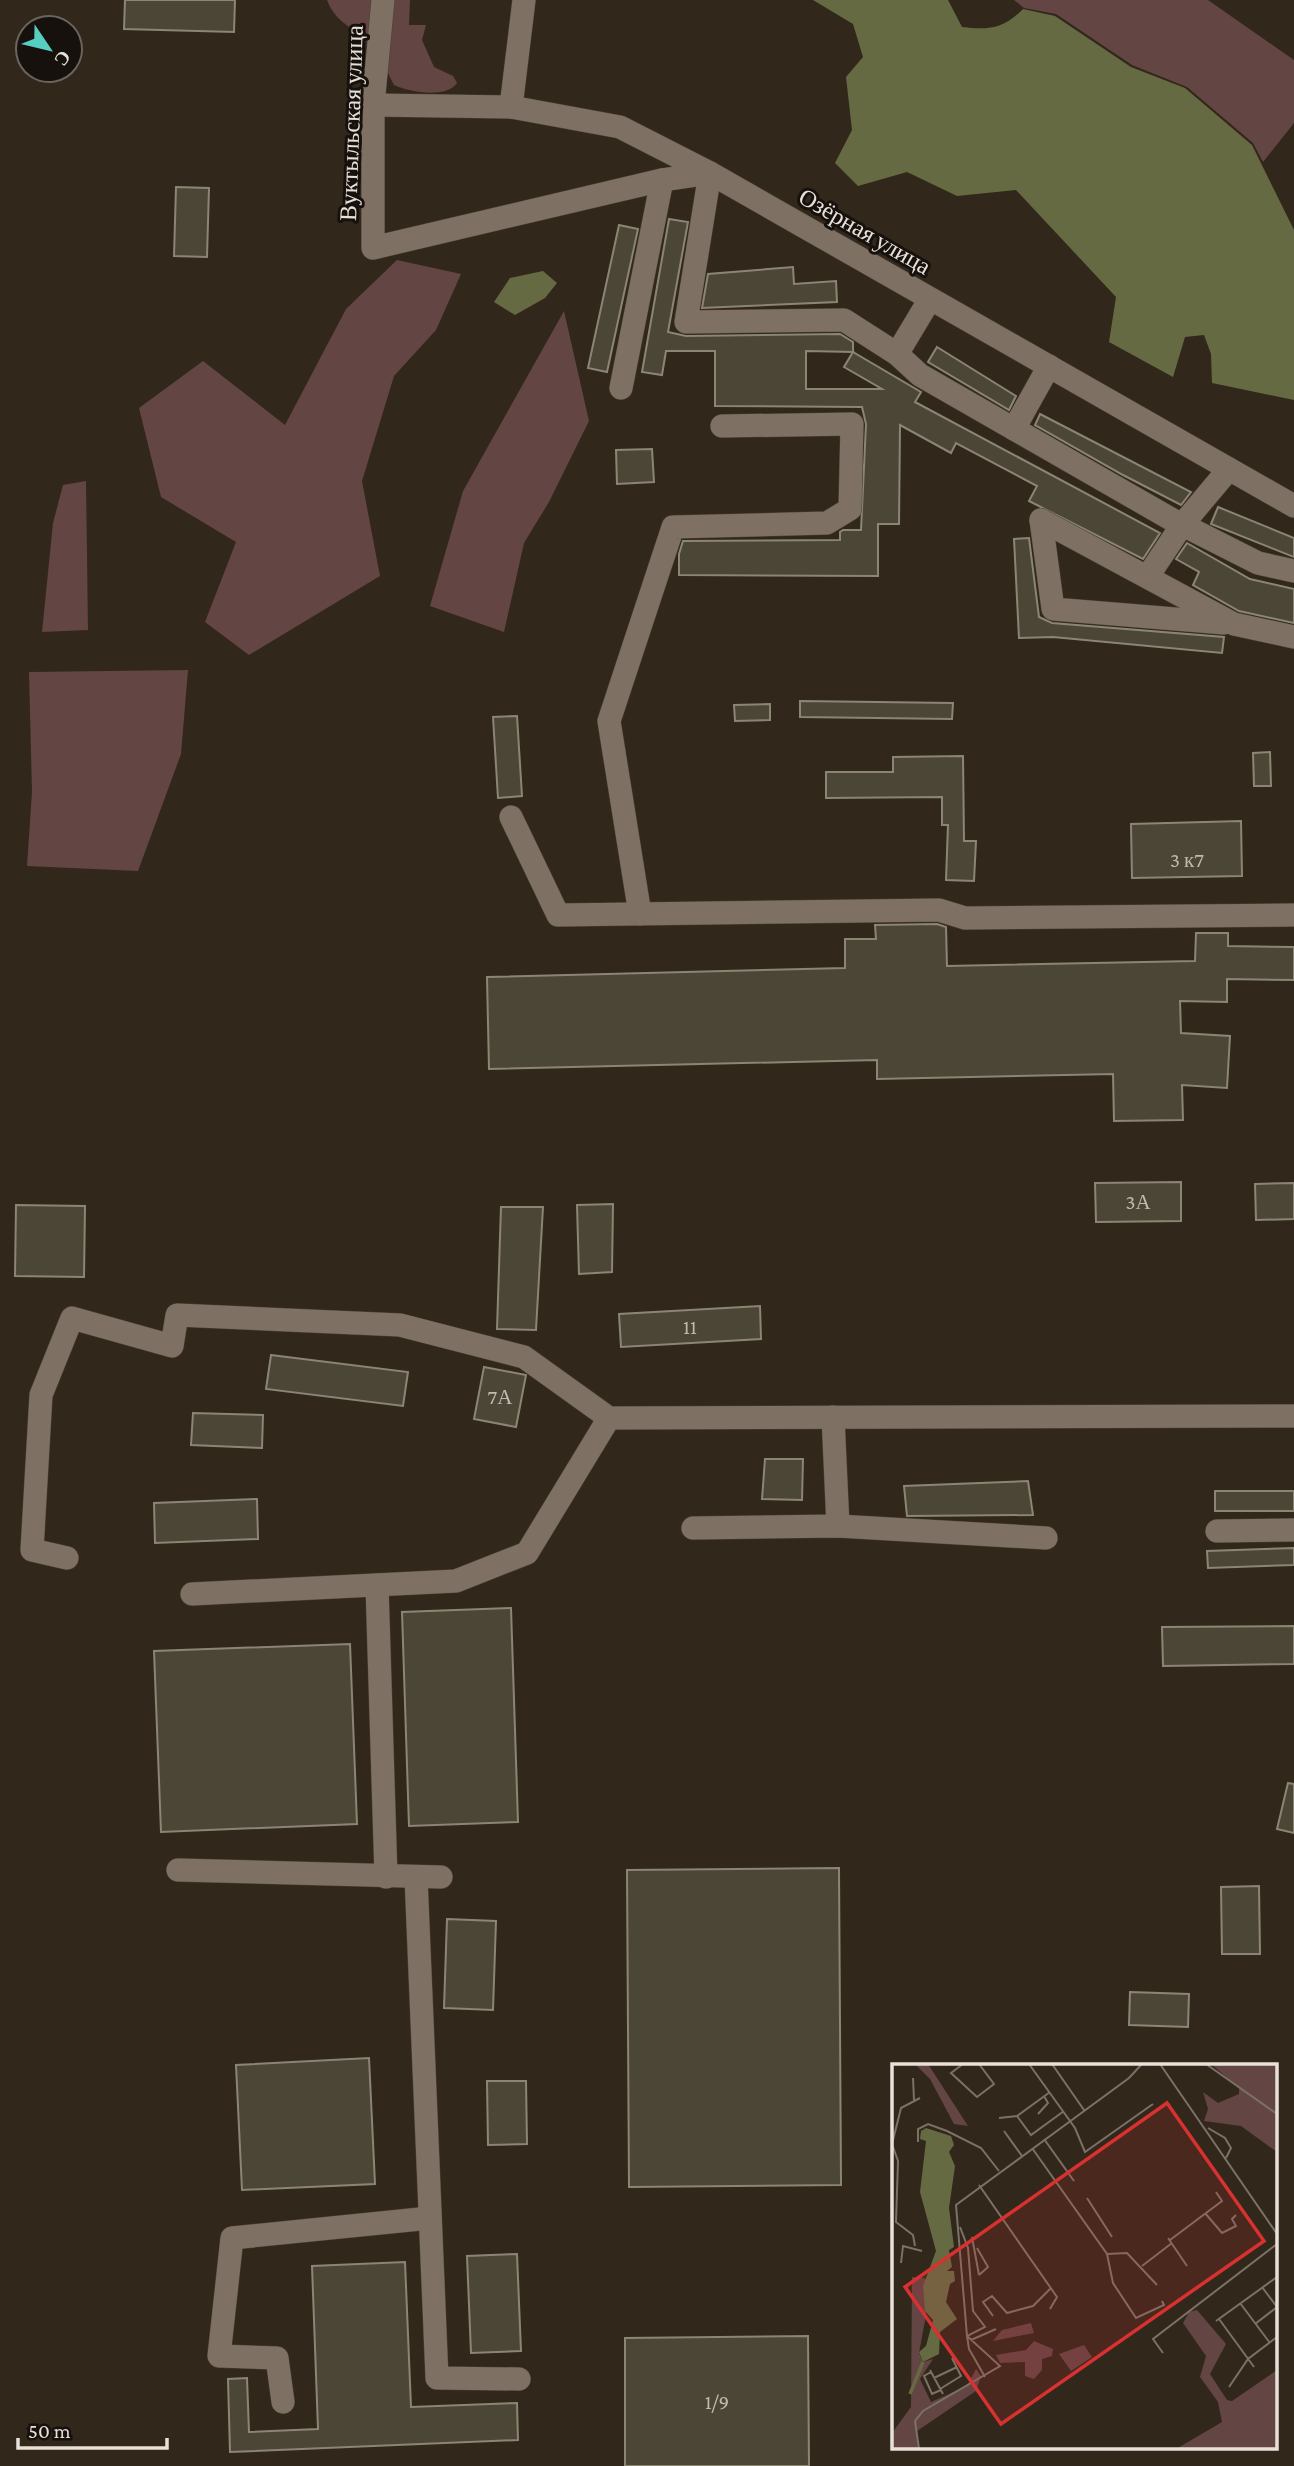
<svg xmlns="http://www.w3.org/2000/svg" width="1294" height="2466" font-family="'Crimson Pro',serif">
  <rect width="100%" height="100%" fill="#32271b"/>
  <!-- green -->
  <g fill="#634544">
    <path d="M 327,0 L 410,0 L 409,25 L 426,25 L 422,40 L 434,67 L 453,76 L 457,83 C 446,99 409,92 394,85 C 386,69 378,51 364,39 C 349,25 335,21 327,0 Z"/>
    <polygon points="1014,0 1208,0 1294,60 1294,123 1263,162 1253,143 1187,87 1132,65 1056,14 1024,8"/>
    <polygon points="397,260 461,274 436,330 394,376 362,481 380,576 249,655 205,622 236,542 161,497 139,408 203,361 285,425 346,309"/>
    <polygon points="564,311 589,421 549,502 524,543 504,632 430,606 463,491"/>
    <polygon points="86,481 88,630 42,632 53,523 63,485"/>
    <polygon points="188,670 181,754 138,871 27,866 32,792 29,672"/>
  </g>
  <!-- water -->
  <g fill="#656a43">
    <path d="M 813,0 L 948,0 L 962,27 C 989,30 1003,29 1023,9 L 1055,16 L 1131,67 L 1185,88 L 1252,145 L 1294,230 L 1294,400 L 1212,383 L 1211,354 L 1204,335 L 1185,337 L 1173,377 L 1109,342 L 1116,297 L 1016,190 L 957,196 L 907,172 L 858,186 L 835,163 L 852,130 L 846,77 L 863,57 L 853,24 Z"/>
    <polygon points="543,271 557,283 545,298 515,315 494,302 510,278"/>
  </g>
  <!-- building -->
  <g fill="#4c4637" stroke="#8b8574" stroke-width="2" fill-rule="evenodd">
    <polygon points="125,0 235,0 234,32 124,29"/>
    <polygon points="176,187 209,188 207,257 174,256"/>
    <path d="M 669,219 L 688,222 L 668,332 L 686,336 L 840,334 L 853,342 L 853,352 L 921,392 L 915,402 L 1160,533 L 1143,559 L 1029,501 L 1037,486 L 956,443 L 951,453 L 900,425 L 899,524 L 878,524 L 878,576 L 679,575 L 679,554 L 683,541 L 840,540 L 840,532 L 843,530 L 861,530 L 866,424 L 862,407 L 715,406 L 715,351 L 666,351 L 662,375 L 642,372 ZM 806,351 L 853,352 L 844,367 L 882,389 L 806,389 Z"/>
    <polygon points="619,225 638,229 607,372 588,368"/>
    <polygon points="793,267 794,284 836,281 837,302 702,308 708,274"/>
    <polygon points="937,347 1016,396 1009,410 928,362"/>
    <polygon points="1040,414 1191,492 1181,505 1123,475 1035,425"/>
    <polygon points="652,449 654,482 617,484 616,450"/>
    <polygon points="1218,507 1294,538 1294,557 1211,524"/>
    <polygon points="1029,538 1039,617 1052,623 1224,637 1222,653 1053,637 1019,638 1014,539"/>
    <polygon points="1187,543 1250,579 1294,589 1294,623 1239,611 1193,585 1199,572 1176,559"/>
    <polygon points="800,701 953,703 952,719 800,717"/>
    <polygon points="770,704 770,720 735,721 734,705"/>
    <polygon points="517,716 522,796 498,798 493,717"/>
    <polygon points="1270,752 1271,786 1254,786 1253,753"/>
    <polygon points="963,756 964,841 976,841 974,881 946,880 948,825 942,825 942,797 826,798 826,772 893,772 893,757"/>
    <polygon points="1241,821 1242,876 1132,878 1131,824"/>
    <polygon points="937,924 946,927 947,966 1195,961 1196,933 1228,933 1228,946 1294,947 1294,980 1227,979 1227,1002 1180,1001 1181,1033 1230,1036 1227,1088 1182,1085 1183,1120 1114,1121 1113,1074 877,1079 877,1060 489,1069 487,977 845,968 845,939 876,939 875,925"/>
    <polygon points="1181,1182 1181,1221 1096,1222 1095,1183"/>
    <polygon points="1294,1183 1294,1219 1256,1220 1255,1184"/>
    <polygon points="613,1204 612,1272 579,1274 577,1205"/>
    <polygon points="16,1205 85,1206 84,1277 15,1276"/>
    <polygon points="501,1207 543,1207 536,1330 497,1329"/>
    <polygon points="760,1306 761,1339 621,1347 619,1314"/>
    <polygon points="271,1355 408,1372 403,1406 266,1389"/>
    <polygon points="484,1367 526,1375 516,1427 474,1419"/>
    <polygon points="193,1413 263,1415 262,1448 191,1445"/>
    <polygon points="765,1459 803,1459 802,1500 762,1499"/>
    <polygon points="1028,1481 1033,1515 907,1516 904,1486"/>
    <rect x="1215" y="1491" width="79" height="20"/>
    <polygon points="257,1499 258,1539 155,1543 154,1503"/>
    <polygon points="1294,1548 1294,1565 1208,1568 1207,1551"/>
    <polygon points="511,1608 518,1822 409,1826 402,1612"/>
    <polygon points="1294,1626 1294,1664 1163,1666 1162,1627"/>
    <polygon points="350,1644 357,1824 161,1832 154,1651"/>
    <polygon points="1288,1783 1294,1784 1294,1833 1277,1829"/>
    <polygon points="839,1868 841,2185 629,2187 627,1870"/>
    <polygon points="1259,1886 1260,1954 1222,1954 1221,1887"/>
    <polygon points="447,1919 496,1921 493,2010 444,2008"/>
    <polygon points="1130,1992 1189,1994 1188,2027 1129,2025"/>
    <polygon points="369,2058 375,2184 242,2190 236,2065"/>
    <polygon points="487,2081 526,2081 527,2144 488,2145"/>
    <polygon points="517,2254 521,2351 471,2353 467,2256"/>
    <polygon points="405,2262 411,2407 517,2403 518,2440 230,2452 228,2379 247,2378 249,2432 318,2429 312,2266"/>
    <polygon points="808,2336 809,2466 625,2466 625,2338"/>
  </g>
  <g fill="none" stroke-linecap="round" stroke-linejoin="round">
    <defs>
      <g id="minor">
        <polyline points="383,0 373,105 373,248 662,180 710,173 1294,506"/>
        <polyline points="373,105 511,107 620,127 710,173 686,322 844,320 897,354 920,375 1171,519 1258,563 1294,571"/>
        <polyline points="511,107 524,0"/>
        <polyline points="897,354 930,299"/>
        <polyline points="621,388 662,180"/>
        <polyline points="1014,429 1049,366"/>
        <polyline points="1041,520 1234,624 1294,637"/>
        <polyline points="1041,520 1053,609 1224,623"/>
        <polyline points="1148,576 1182,525 1229,469"/>
        <polyline points="511,817 558,915 939,910 965,918 1294,915"/>
        <polyline points="640,914 609,721 673,527 827,523 850,509 852,424 722,426"/>
        <polyline points="833,1417 838,1526"/>
        <polyline points="693,1528 838,1526 1046,1538"/>
        <polyline points="1217,1531 1294,1530"/>
        <polyline points="67,1558 32,1550 41,1395 72,1318 172,1346 177,1315 400,1325 524,1357 609,1418 1294,1416"/>
        <polyline points="377,1585 386,1877"/>
        <polyline points="192,1594 456,1581 527,1553 609,1418"/>
        <polyline points="178,1870 441,1877"/>
        <polyline points="416,1877 437,2378 519,2379"/>
        <polyline points="283,2402 277,2358 219,2356 232,2238 430,2218"/>
      </g>
    </defs>
    <!-- minor casing -->
    <use href="#minor" stroke="#4b4238" stroke-width="24"/>
    <!-- minor -->
    <use href="#minor" stroke="#7e7063" stroke-width="23"/>
  </g>
  <g text-anchor="middle" dominant-baseline="central" stroke-width="6" stroke-linejoin="round" paint-order="stroke">
    <!-- number labels -->
    <g font-size="21" fill="#c1bab0">
      <text x="1187" y="860">3 к7</text>
      <text x="1138" y="1202">3А</text>
      <text x="690" y="1327">11</text>
      <text x="500" y="1397">7А</text>
      <text x="717" y="2402">1/9</text>
    </g>
    <!-- street labels -->
    <g font-size="24" fill="#e8e1d9" stroke="#16110c">
      <text transform="translate(351 123) rotate(-88)">Вуктыльская улица</text>
      <text transform="translate(865 231) rotate(30)">Озёрная улица</text>
    </g>
  </g>
  <!-- overview -->
  <g transform="translate(892 2064)">
    <rect width="385" height="385" fill="#32271b"/>
    <path d="M 23,0 L 36,0 L 76,62 L 62,60 L 38,15 ZM 319,0 L 385,0 L 385,88 L 349,62 L 312,57 L 316,45 L 311,28 L 326,39 L 347,30 L 347,24 ZM 20,213 L 33,214 L 34,251 L 27,289 L 31,298 L 41,295 L 28,315 L 39,338 L 75,322 L 84,305 L 89,312 L 84,327 L 25,367 L 26,385 L 0,385 L 0,369 L 19,343 ZM 305,246 L 334,280 L 318,310 L 335,336 L 340,337 L 385,306 L 385,385 L 284,385 L 330,358 L 326,338 L 308,313 L 314,292 L 291,259 L 297,248 ZM 139,259 L 142,269 L 101,277 L 110,266 ZM 142,277 L 161,285 L 160,292 L 150,295 L 150,306 L 142,315 L 133,312 L 133,298 L 108,299 L 104,291 L 134,286 ZM 192,281 L 200,293 L 179,307 L 167,290 Z" fill="#634544"/>
    <path d="M 34,64 L 59,72 L 62,81 L 57,88 L 63,102 L 57,144 L 62,183 L 57,186 L 60,203 L 55,207 L 62,207 L 63,217 L 58,220 L 54,238 L 65,255 L 48,268 L 47,290 L 31,298 L 27,288 L 34,282 L 41,256 L 33,247 L 31,222 L 44,187 L 28,128 L 34,77 L 28,75 L 29,67 Z" fill="#656a43"/>
    <path fill="none" stroke="#656a43" stroke-width="3.5" d="M 18,330 L 31,298"/>
    <path fill="none" stroke="#7b7167" stroke-width="2" d="M 71,0 L 59,9 L 85,33 L 102,20 L 87,0M 137,0 L 183,64 L 193,88 L 261,40M 160,0 L 192,46M 268,0 L 385,170M 314,0 L 385,50M 21,14 L 22,36M 146,50 L 156,39 L 152,32M 125,52 L 139,71 L 172,47M 107,54 L 125,52 L 158,28M 316,64 L 333,74 L 339,84 L 334,94M 112,67 L 130,92M 152,75 L 182,117M 26,78 L 26,65 L 36,60 L 55,67 L 89,84 L 107,107M 0,80 L 6,97 L 4,158 L 21,171 L 23,182M 0,80 L 9,44 L 28,34M 140,84 L 215,190 L 221,219 L 244,254 L 272,241 L 270,237M 87,121 L 165,233 L 158,245M 195,134 L 220,173M 313,149 L 330,169 L 344,162 L 340,155 L 344,151M 68,163 L 76,184 L 81,247 L 93,263 L 75,272 L 77,285 L 93,313M 80,173 L 87,211M 276,174 L 295,202M 278,176 L 330,137 L 324,128M 85,184 L 96,203 L 87,211M 215,190 L 235,189 L 265,221M 9,199 L 11,182 L 30,187M 250,202 L 280,179M 370,223 L 385,243M 348,239 L 378,279M 101,252 L 91,238 L 100,232 L 115,249 L 141,242 L 159,224M 327,255 L 362,303M 324,257 L 385,213M 363,260 L 385,243M 79,276 L 104,265M 271,289 L 261,275 L 385,180M 38,306 L 51,330M 39,308 L 32,312 L 40,330 L 49,326M 42,314 L 65,303M 337,323 L 356,295 L 385,273M 48,325 L 69,312 L 60,294M 27,385 L 23,357 L 31,347 L 108,302 L 75,272 L 64,141 L 237,14 L 250,0"/>
    <path fill="#d73131" fill-opacity="0.15" stroke="#d73131" stroke-width="3.5" d="M 275,39 L 372,177 L 109,360 L 13,223 Z"/>
    <rect width="385" height="385" fill="none" stroke="#e8e1d9" stroke-width="3.5"/>
  </g>
  <!-- north arrow -->
  <g transform="translate(49 49) rotate(125)"><circle r="33" fill="#16110c" stroke="#6a645e" stroke-width="2"/>
  <path d="M0-5L12 26L0 18L-12 26Z" fill="#57cec2"/>
  <text y="-10" font-size="19" font-weight="bold" text-anchor="middle" fill="#e8e1d9">С</text>
  </g>
  <!-- scale -->
  <path d="M18 2438v10h149v-10" fill="none" stroke="#e8e1d9" stroke-width="3.5"/>
  <text x="28" y="2438" font-size="21" fill="#e8e1d9" stroke="#16110c" stroke-width="5" paint-order="stroke">50 m</text>
</svg>
